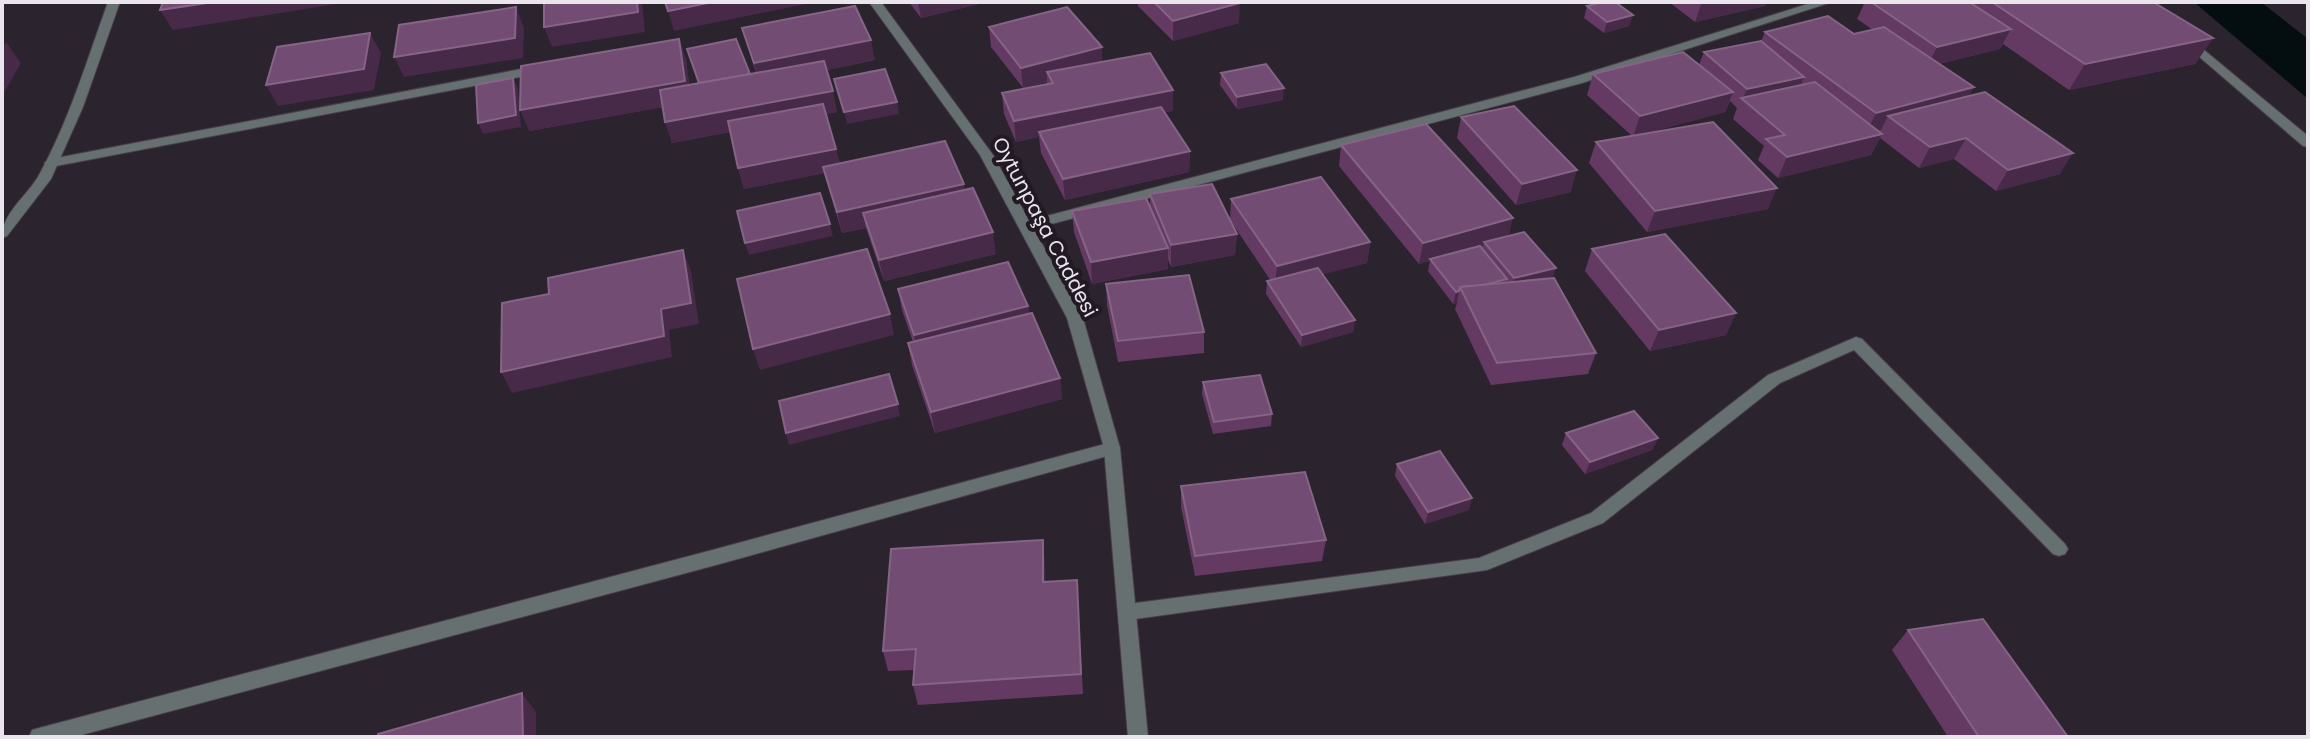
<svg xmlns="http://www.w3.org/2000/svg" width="2310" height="739" font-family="Poppins,sans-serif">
  <rect width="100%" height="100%" fill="#2b232e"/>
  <!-- water -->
  <polygon fill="#040e10" points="2194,2 2261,2 2308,39 2308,99"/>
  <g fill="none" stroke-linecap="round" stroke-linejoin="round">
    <defs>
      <polygon id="service" points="542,65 546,66 546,72 51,167 44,163 51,159"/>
      <g id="minor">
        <path d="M 108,2 L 120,2 L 83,107 L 51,179 L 7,236 L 2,238 C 2,212 27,197 39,175 C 69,121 87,60 108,2 Z"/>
        <polygon points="1814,2 1832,2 1582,83 1025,231 1018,226 1020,223 1574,77"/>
        <polygon points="2186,35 2308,136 2308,147 2303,146 2182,42 2182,36"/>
        <polygon points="1856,337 1862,339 2065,544 2068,549 2065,554 2059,556 2053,554 1854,350 1780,383 1603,523 1487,570 1128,620 1121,618 1119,612 1121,606 1128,604 1479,558 1591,513 1768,375"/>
        <polygon points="1112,442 1118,443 1120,448 1118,453 716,565 74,737 29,737 32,730 39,728 716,549"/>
      </g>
      <polygon id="tertiary" points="869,2 881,2 993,155 1083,318 1120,448 1148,737 1128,737 1104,448 1067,318 980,155"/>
    </defs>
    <!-- service casing -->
    <use href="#service" stroke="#463e49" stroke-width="2"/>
    <!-- minor casing -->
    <use href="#minor" stroke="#463e49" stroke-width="2"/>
    <!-- tertiary casing -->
    <use href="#tertiary" stroke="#463e49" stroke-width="2"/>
    <!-- service -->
    <use href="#service" fill="#677071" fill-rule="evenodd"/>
    <!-- minor -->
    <use href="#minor" fill="#677071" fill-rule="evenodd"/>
    <!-- tertiary -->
    <use href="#tertiary" fill="#677071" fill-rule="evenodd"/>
  </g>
  <!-- wall -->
  <g fill="#643a63">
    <polygon points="909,2 987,2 921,18"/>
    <polygon points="1138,2 1239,2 1239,23 1173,41 1138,6"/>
    <polygon points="1669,2 1766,2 1765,6 1695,22"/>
    <polygon points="1865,2 2153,2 2213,38 2195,64 2069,90 2003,44 2000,49 1939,64 1969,96 2060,174 1996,191 1954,159 1919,168 1880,138 1871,155 1778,178 1758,160 1764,146 1733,119 1737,108 1730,101 1725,112 1639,135 1768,209 1647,232 1589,163 1596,142 1632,136 1587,95 1593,74 1699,65 1704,52 1761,41 1765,32 1854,34 1873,30 1857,19"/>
    <polygon points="1587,6 1633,15 1629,26 1604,33 1584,18"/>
    <polygon points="989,27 1102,62 1173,90 1173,111 1165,112 1190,151 1189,172 1065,200 1041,153 1039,137 1016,142 1004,114 1002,93 1047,84 1047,82 1023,88 991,47"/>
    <polygon points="742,28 875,60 827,70 837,112 826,114 840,164 964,184 964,190 996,254 884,281 866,228 842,233 824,173 744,189 738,168 730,132 672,143 663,107 529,131 679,39 686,60 689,85 756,73"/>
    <polygon points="1221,73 1283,100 1237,109 1220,85"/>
    <polygon points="1461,117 1571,192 1516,205 1457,138"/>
    <polygon points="1341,145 1508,236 1553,278 1596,353 1588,374 1491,385 1455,309 1457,303 1453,304 1428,271 1430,261 1419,264 1339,166"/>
    <polygon points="1150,194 1237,234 1235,255 1171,267 1168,260 1168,269 1092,284 1074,232 1072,211 1150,207"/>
    <polygon points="1231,199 1370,242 1367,263 1322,274 1355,320 1353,332 1301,347 1266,294 1267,281 1271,281 1230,220"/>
    <polygon points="1592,249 1736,313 1726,335 1650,351 1585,271"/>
    <polygon points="1106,284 1204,332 1204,353 1118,362 1107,305"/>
    <polygon points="898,289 1028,306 1029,314 1060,378 1062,399 935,433 912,365 908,343 913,342 902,310"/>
    <polygon points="1203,382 1272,414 1271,426 1213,434 1202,394"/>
    <polygon points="1566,433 1658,438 1652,450 1585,474 1562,445"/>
    <polygon points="1397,464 1469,510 1425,524 1395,476"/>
    <polygon points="1181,486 1326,540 1322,561 1195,576 1181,507"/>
    <polygon points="1043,540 1045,582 1078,600 1083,694 918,705 913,685 914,670 888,671 883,651"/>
    <polygon points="1908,630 2068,737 1948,737 1892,650"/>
  </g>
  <!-- shaded-wall -->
  <g fill="#472948">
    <polygon points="214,2 343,2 343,3 173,30 160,10"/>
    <polygon points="637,2 642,2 645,32 552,47 544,27"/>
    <polygon points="713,2 816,2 674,31 668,11"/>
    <polygon points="918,2 987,2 921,18"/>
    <polygon points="1702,2 1766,2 1765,6 1695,22"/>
    <polygon points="1240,3 1239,23 1173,41 1173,21"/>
    <polygon points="516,7 524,28 523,58 404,77 394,57"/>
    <polygon points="1633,15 1629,26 1604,33 1607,22"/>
    <polygon points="2011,29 2000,49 1927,67 1937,47"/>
    <polygon points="370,33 381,53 374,90 278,106 266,85"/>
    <polygon points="2213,38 2195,64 2069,90 2085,64"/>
    <polygon points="679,39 686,60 692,102 529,131 520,110"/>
    <polygon points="871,40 875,60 759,84 754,63"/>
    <polygon points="6,42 21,63 2,96 2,49"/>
    <polygon points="1102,47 1102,67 1047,72 1047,82 1023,88 1021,68"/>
    <polygon points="1804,77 1796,97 1742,100 1747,89"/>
    <polygon points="513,78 518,89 521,127 483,134 478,123"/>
    <polygon points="1974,87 1963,108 1888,116 1881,130 1866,134 1876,113"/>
    <polygon points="1284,88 1283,100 1237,109 1237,97"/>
    <polygon points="1173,90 1173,111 1042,137 1039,132 1039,137 1016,142 1014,121"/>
    <polygon points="833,91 837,112 672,143 665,122"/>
    <polygon points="1733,92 1725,112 1633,137 1640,116"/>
    <polygon points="897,102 899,114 847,124 844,112"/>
    <polygon points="1882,134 1871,155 1778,178 1787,157"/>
    <polygon points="1966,138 1954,159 1919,168 1930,147"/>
    <polygon points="836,149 841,170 744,189 738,168"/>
    <polygon points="1190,151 1189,172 1065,200 1063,179"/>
    <polygon points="2073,153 2060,174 1996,191 2008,170"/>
    <polygon points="1577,170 1571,192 1516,205 1522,184"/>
    <polygon points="964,184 966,205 863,213 866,228 842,233 837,212"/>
    <polygon points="1777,188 1768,209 1647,232 1655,211"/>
    <polygon points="1513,218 1508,239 1484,242 1483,246 1432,260 1430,259 1430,261 1419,264 1423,243"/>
    <polygon points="830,224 833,236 749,255 745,243"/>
    <polygon points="993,232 996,254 884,281 879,260"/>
    <polygon points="1237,234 1235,255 1171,267 1171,245"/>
    <polygon points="1370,242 1367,263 1275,287 1277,266"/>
    <polygon points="1168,248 1168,269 1092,284 1091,262"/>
    <polygon points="683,250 691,271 699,324 669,330 672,357 512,393 501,372 661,309"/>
    <polygon points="1556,268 1552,280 1511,290 1514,278"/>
    <polygon points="1459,291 1457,303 1453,304 1456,292"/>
    <polygon points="1028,306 1030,327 918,356 914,335"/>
    <polygon points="1736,313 1726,335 1650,351 1659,330"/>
    <polygon points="890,314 894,335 760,370 753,349"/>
    <polygon points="1355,320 1353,332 1301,347 1302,335"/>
    <polygon points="1060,378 1062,399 935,433 931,412"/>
    <polygon points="898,404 900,416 789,445 786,433"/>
    <polygon points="1658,438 1652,450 1585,474 1590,462"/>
    <polygon points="1472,498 1469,510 1425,524 1428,512"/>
    <polygon points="1043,540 1045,560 1046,602 1043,582"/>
    <polygon points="522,693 536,712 536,737 523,737"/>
  </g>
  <!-- building -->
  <g fill="#724c72" stroke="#856485" stroke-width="2">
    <polygon points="163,2 214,2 160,10"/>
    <polygon points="544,2 637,2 638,12 544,27"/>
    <polygon points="665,2 713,2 668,11"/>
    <polygon points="1154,2 1239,2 1240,3 1173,21"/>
    <polygon points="1604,2 1615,2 1633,15 1607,22 1587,6"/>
    <polygon points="1871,2 1969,2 2011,29 1937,47"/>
    <polygon points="1992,2 2153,2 2213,38 2085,64"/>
    <polygon points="855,6 871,40 754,63 742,28"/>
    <polygon points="516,7 515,38 394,57 399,25"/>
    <polygon points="1067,7 1102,47 1021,68 989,27"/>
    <polygon points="1828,16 1854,34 1884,27 1974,87 1876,113 1765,32"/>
    <polygon points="370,33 364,69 266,85 277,47"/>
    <polygon points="679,39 685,81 520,110 521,66"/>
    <polygon points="736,39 750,74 699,83 687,49"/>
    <polygon points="1761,41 1804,77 1747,89 1704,52"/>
    <polygon points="1683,52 1733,92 1640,116 1593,74"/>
    <polygon points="1150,53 1173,90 1014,121 1002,93 1053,83 1047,72"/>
    <polygon points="824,61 833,91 665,122 660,90"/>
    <polygon points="1266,64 1284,88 1237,97 1221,73"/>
    <polygon points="885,69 897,102 844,112 834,79"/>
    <polygon points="513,78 516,115 478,123 476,85"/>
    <polygon points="1815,82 1882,134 1787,157 1766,139 1785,135 1741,98"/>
    <polygon points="1985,92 2073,153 2008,170 1966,138 1930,147 1888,116"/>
    <polygon points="823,104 836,149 738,168 728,121"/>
    <polygon points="1514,106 1577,170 1522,184 1461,117"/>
    <polygon points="1161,107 1190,151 1063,179 1039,132"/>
    <polygon points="1713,122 1777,188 1655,211 1596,142"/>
    <polygon points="1426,124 1513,218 1423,243 1341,145"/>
    <polygon points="945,141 964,184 837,212 823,167"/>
    <polygon points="1321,177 1370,242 1277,266 1231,199"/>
    <polygon points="1212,184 1237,234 1171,245 1150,194"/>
    <polygon points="973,188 993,232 879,260 863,213"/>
    <polygon points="820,193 830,224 745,243 737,211"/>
    <polygon points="1146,198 1168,248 1091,262 1072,211"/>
    <polygon points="1524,232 1556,268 1514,278 1484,242"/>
    <polygon points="1665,234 1736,313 1659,330 1592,249"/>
    <polygon points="1480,246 1507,279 1484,285 1460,287 1459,291 1456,292 1430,259"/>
    <polygon points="867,249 890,314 753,349 737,279"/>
    <polygon points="683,250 691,303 661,309 664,336 501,372 502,303 549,294 548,278"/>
    <polygon points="1008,262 1028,306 914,335 898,289"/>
    <polygon points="1318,268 1355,320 1302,335 1267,281"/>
    <polygon points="1189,275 1204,332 1118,341 1106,284"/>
    <polygon points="1554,278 1596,353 1497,363 1460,287"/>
    <polygon points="1032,313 1060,378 931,412 908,343"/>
    <polygon points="889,374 898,404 786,433 779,401"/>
    <polygon points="1260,375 1272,414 1214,422 1203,382"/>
    <polygon points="1634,411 1658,438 1590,462 1566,433"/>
    <polygon points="1440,451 1472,498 1428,512 1397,464"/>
    <polygon points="1305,472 1326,540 1195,556 1181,486"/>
    <polygon points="1043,540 1043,582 1077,580 1081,674 913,685 916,649 883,651 891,549"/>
    <polygon points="1983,619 2068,737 1979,737 1908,630"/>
    <polygon points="522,693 523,737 378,737 378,734"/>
  </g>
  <g text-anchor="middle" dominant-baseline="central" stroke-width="8" stroke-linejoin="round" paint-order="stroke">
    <!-- street labels -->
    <g font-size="20" fill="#eae4ec" stroke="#211924">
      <text transform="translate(1045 227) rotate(62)">Oytunpaşa Caddesi</text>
    </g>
  </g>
  <!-- border -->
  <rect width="2310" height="739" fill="none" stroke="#eae4ec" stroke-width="8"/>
</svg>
